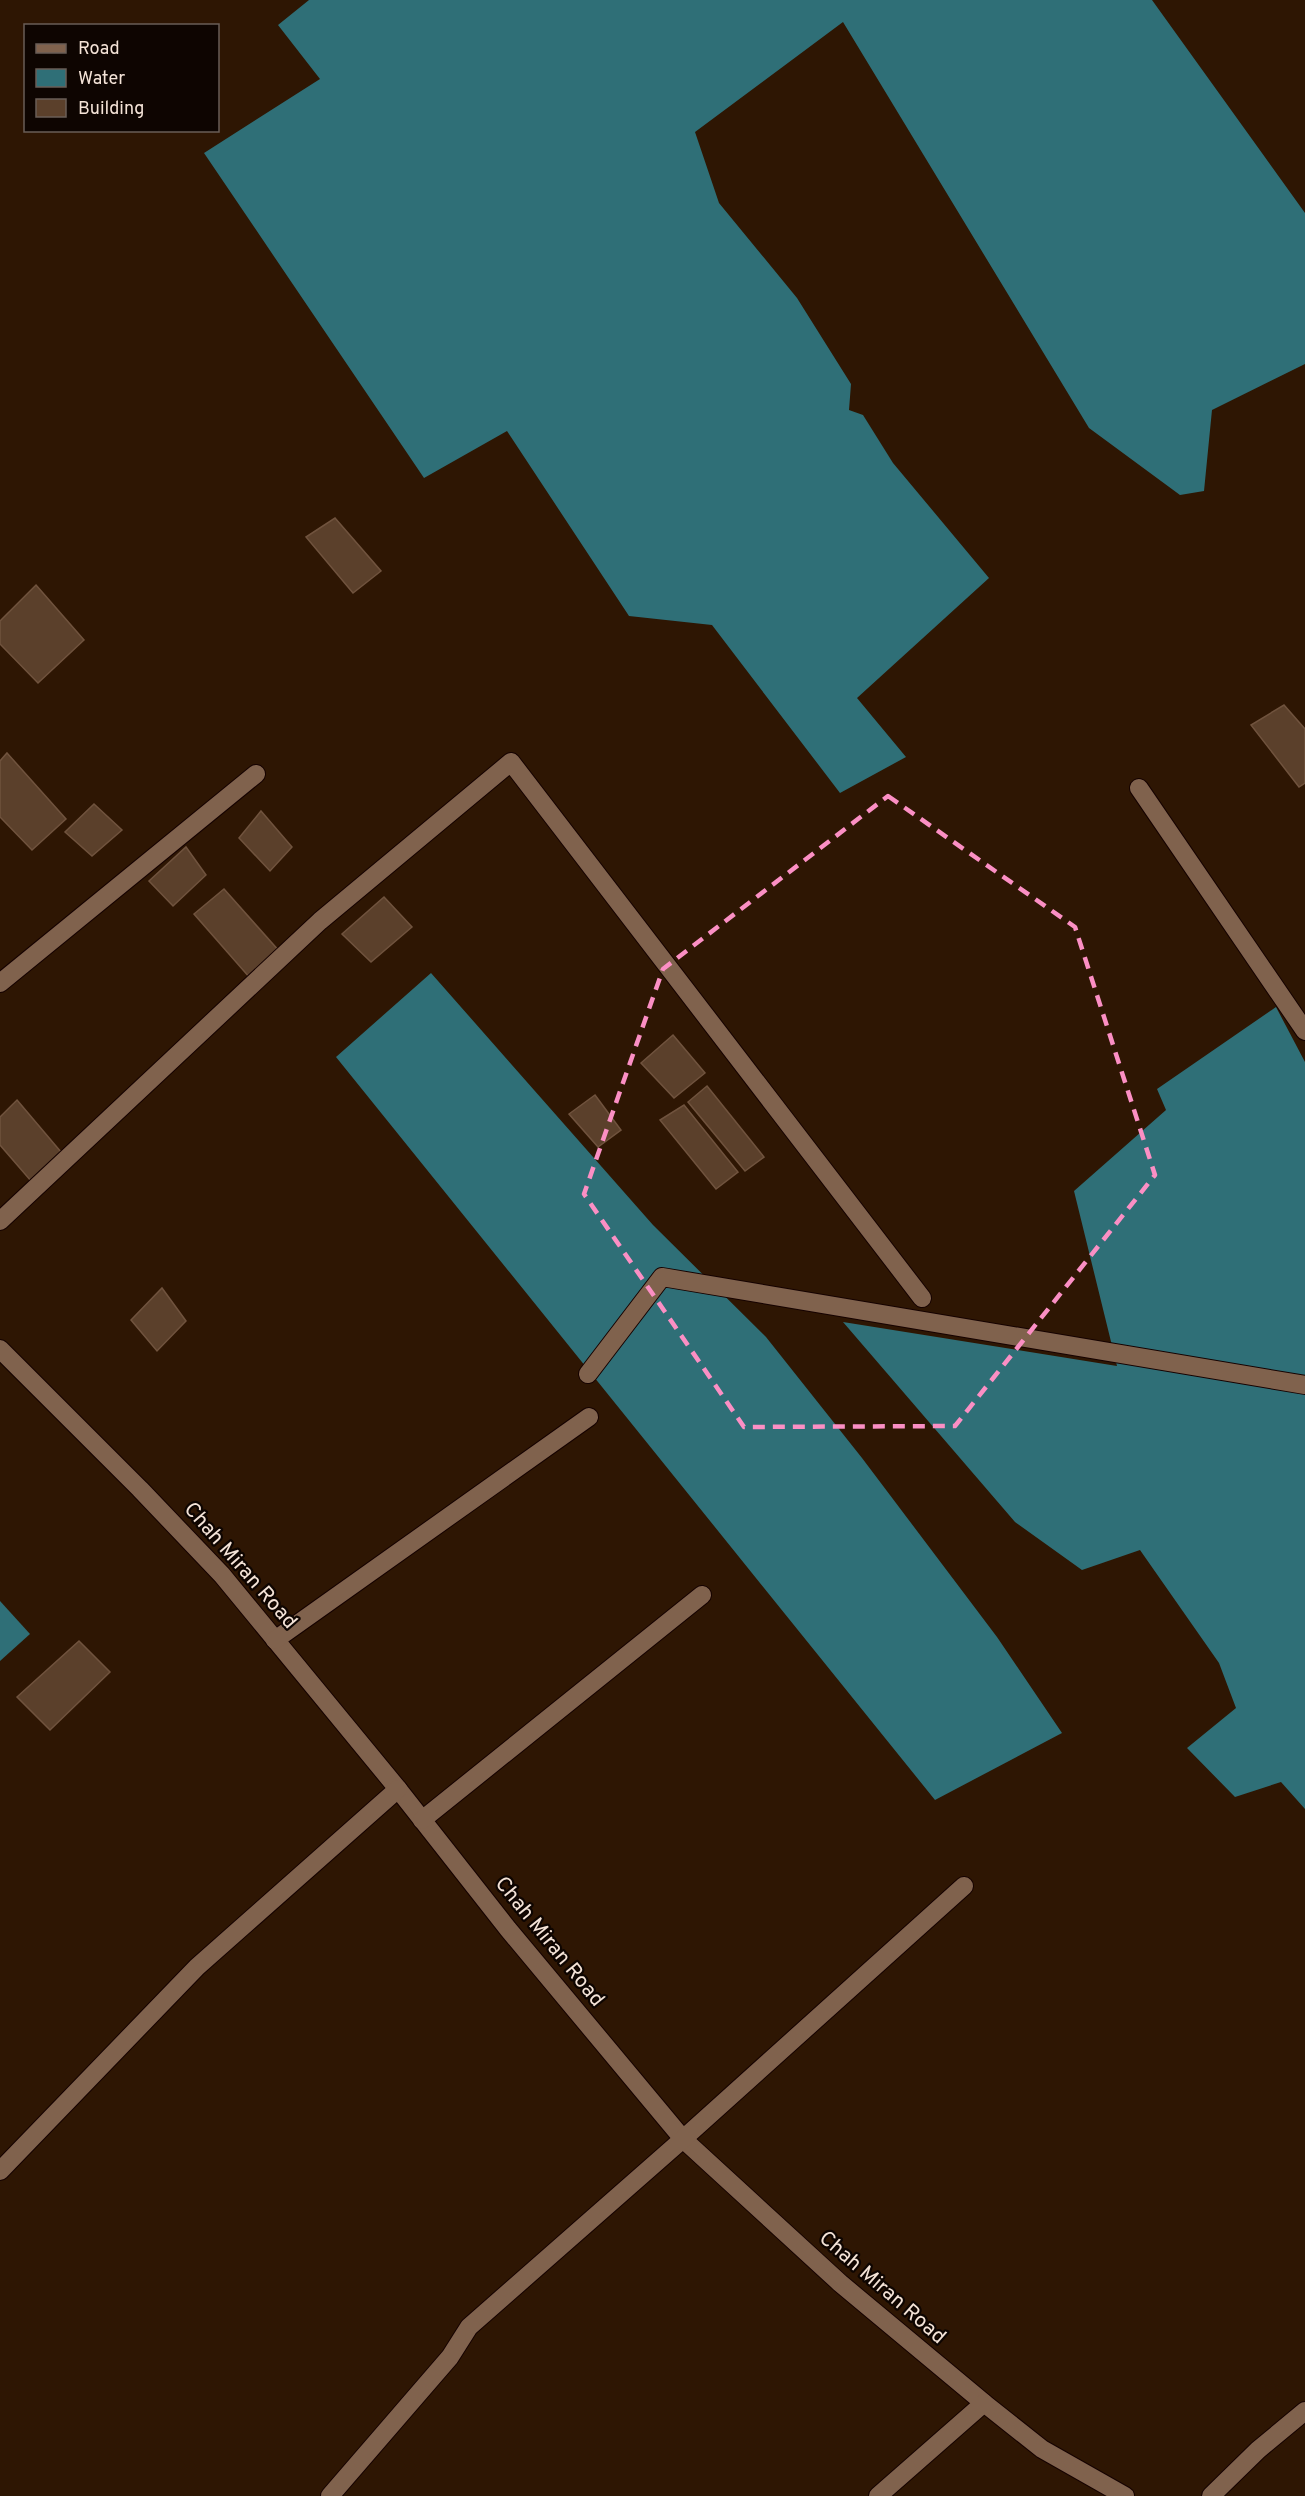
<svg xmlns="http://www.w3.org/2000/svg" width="1305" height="2496" font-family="Overpass,sans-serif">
  <rect width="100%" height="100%" fill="#2e1603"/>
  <!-- water -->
  <g fill="#2f6f77">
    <polygon points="309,0 1152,0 1305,213 1305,364 1212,410 1204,491 1180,495 1089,428 843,22 695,132 719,203 797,298 851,384 849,410 863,415 893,463 989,578 857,698 906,757 840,793 712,625 629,616 507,431 424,478 204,153 320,79 278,25"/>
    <polygon points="431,973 653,1225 766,1337 862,1458 997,1637 1062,1733 935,1800 336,1057"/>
    <polygon points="1276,1007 1305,1062 1305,1809 1281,1782 1235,1797 1187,1748 1236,1708 1219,1663 1140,1550 1082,1570 1015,1522 843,1322 1117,1366 1074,1191 1166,1110 1157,1089"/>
    <polygon points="0,1601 30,1634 0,1661"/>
  </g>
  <!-- building -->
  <g fill="#5b402b" stroke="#70533e" stroke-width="1.5">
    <polygon points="335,518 381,571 353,593 306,537"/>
    <polygon points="36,585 84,640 38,683 0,644 0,621"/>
    <polygon points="1284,705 1305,729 1305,783 1299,787 1251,725"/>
    <polygon points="7,753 66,819 32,850 0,817 0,761"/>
    <polygon points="94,804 122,830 92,856 65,832"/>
    <polygon points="261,811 292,847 270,871 239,838"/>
    <polygon points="186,847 206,875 173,906 149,881"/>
    <polygon points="224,889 280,952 250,978 194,914"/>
    <polygon points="384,897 412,927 371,962 342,934"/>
    <polygon points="673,1035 705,1073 674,1098 641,1063"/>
    <polygon points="707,1086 764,1157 745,1171 688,1102"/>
    <polygon points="595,1095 621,1130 598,1147 569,1114"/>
    <polygon points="17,1100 61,1152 31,1181 0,1145 0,1117"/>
    <polygon points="684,1105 738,1172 716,1189 660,1120"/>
    <polygon points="162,1288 186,1321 157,1351 131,1320"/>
    <polygon points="79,1641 110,1672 50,1730 17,1697"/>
  </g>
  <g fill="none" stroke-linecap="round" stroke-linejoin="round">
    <defs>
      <g id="minor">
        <polyline points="1139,788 1305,1031"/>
        <polyline points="0,983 256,774"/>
        <polyline points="0,1221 320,921 511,762 922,1298"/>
        <polyline points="0,1349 140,1489 222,1575 398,1789 508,1929 683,2139 840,2283 984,2403 1042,2449 1125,2496"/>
        <polyline points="588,1374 662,1277 1305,1385"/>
        <polyline points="275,1640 589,1417"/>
        <polyline points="422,1820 702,1595"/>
        <polyline points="0,2171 197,1967 398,1789"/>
        <polyline points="330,2496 450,2357 469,2327 683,2139 964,1886"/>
        <polyline points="878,2496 984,2403"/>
        <polyline points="1211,2496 1258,2450 1305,2411"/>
      </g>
    </defs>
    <!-- minor casing -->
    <use href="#minor" stroke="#150200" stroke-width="20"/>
    <!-- minor -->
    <use href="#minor" stroke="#80624d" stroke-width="18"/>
  </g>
  <!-- marked area -->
  <path fill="none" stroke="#fb8fc4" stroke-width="4.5" stroke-dasharray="12 8" stroke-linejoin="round" d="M 888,796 L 1075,927 L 1155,1175 L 955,1426 L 744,1427 L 584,1194 L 663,969 Z"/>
  <g text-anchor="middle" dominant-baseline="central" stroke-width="4.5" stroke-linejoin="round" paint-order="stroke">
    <!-- street labels -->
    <g font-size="21" fill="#f4e3d7" stroke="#0e0501">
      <text transform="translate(240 1566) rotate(49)">Chah Miran Road</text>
      <text transform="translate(549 1942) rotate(51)">Chah Miran Road</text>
      <text transform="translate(882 2288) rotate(41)">Chah Miran Road</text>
    </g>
  </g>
  <!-- legend -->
  <rect x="24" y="24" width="195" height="108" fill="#0e0501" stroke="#6a5e57" stroke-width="1.5"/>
  <rect x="36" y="44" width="30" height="9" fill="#80624d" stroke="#6a5e57" stroke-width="1.5"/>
  <text x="78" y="54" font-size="18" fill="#f4e3d7">Road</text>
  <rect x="36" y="69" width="30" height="18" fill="#2f6f77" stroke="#6a5e57" stroke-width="1.5"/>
  <text x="78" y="84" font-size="18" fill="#f4e3d7">Water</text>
  <rect x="36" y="99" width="30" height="18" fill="#5b402b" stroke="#6a5e57" stroke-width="1.5"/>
  <text x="78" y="114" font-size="18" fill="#f4e3d7">Building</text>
</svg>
